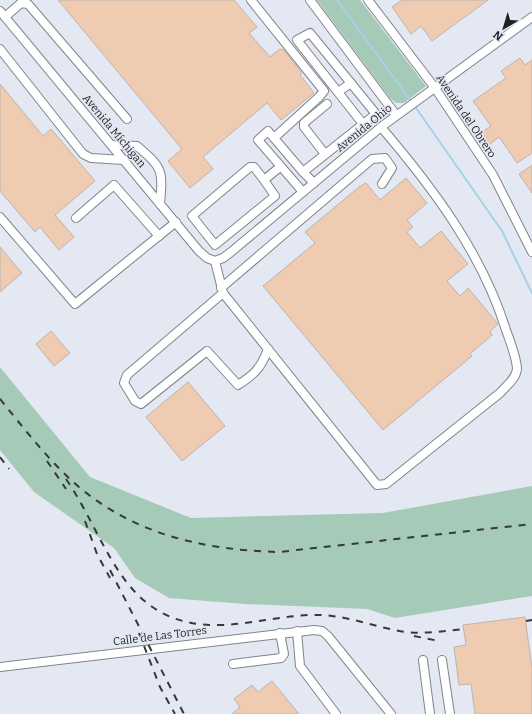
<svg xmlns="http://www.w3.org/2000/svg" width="532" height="714" font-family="Bitter,serif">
  <rect width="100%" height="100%" fill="#e4e8f2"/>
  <!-- green -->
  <g fill="#a6cab8">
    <polygon points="317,0 360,0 426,86 404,103 396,103 390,98"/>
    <polygon points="0,367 90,477 191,518 383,513 532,486 532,596 395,618 367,609 245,604 169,598 135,578 114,548 34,492 0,450"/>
  </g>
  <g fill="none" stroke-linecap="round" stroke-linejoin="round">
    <!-- stream -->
    <g stroke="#a8d0e8" stroke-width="2">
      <polyline points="337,0 411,101"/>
      <polyline points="414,105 502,231 532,293"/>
    </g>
  </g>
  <!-- building -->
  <g fill="#eecbb1" stroke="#beb4ae">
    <polygon points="58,0 234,0 257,27 249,33 270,57 280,49 284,50 302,73 300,75 314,93 281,120 267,103 203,157 213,169 190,188 168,161 182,149"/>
    <polygon points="402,0 488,0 432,41 421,26 411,34 392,7"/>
    <polygon points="520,58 525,65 532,60 532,153 517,163 499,137 486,147 478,135 491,126 473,101 506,78 501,71"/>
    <polygon points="0,84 43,136 51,129 95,181 55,215 74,237 59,250 40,227 35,232 0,191"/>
    <polygon points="532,165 532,193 519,174"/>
    <polygon points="406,178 427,203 407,220 413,227 407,232 420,248 441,231 468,264 447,281 460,296 468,288 498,324 490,331 492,335 470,354 472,356 383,430 263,286 315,243 305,232 359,187 366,183 380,200"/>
    <polygon points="0,247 22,273 0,292"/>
    <polygon points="51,331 70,353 54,366 36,344"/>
    <polygon points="188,382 225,426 182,461 146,417"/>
    <polygon points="525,617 532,668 532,714 475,714 471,684 459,685 454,647 466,645 463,625"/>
    <polygon points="272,681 299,714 232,714 240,707 234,699 252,685 258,692"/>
  </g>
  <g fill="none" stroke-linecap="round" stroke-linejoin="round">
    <defs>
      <g id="minor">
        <polyline points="251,0 324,91 319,97 274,138"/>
        <polyline points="310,0 396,115"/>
        <polyline points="368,0 435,88 493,175 532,252"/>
        <polyline points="0,11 199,251 207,258 215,261"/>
        <polyline points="5,17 21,3 28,4 127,119"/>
        <polyline points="0,49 83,154 91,158 124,160"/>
        <polyline points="338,92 351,83"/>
        <path d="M 112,145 L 137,146 C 163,168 163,170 160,204"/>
        <polyline points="325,154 304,127 304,123 327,104"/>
        <polyline points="303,172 376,114 310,33 297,40 363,124"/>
        <polyline points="264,180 275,196 215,245 192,216 250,167 254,167 264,180 280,167"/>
        <polyline points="303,192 258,140 268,131 303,172 314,183"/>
        <polyline points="0,217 75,304 176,222"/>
        <polyline points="76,218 114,185 159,236"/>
        <path d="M 215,261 L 223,293 L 377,485 L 386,484 L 500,393 C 506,386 517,378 517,368 C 516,356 510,341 506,330 C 482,253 433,188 381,127"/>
        <polyline points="215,261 223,258 231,252 381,127 532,17"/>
        <polyline points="221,288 372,159 385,158 392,168 382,184"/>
        <path d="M 223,293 L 127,375 L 124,383 L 135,401 L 141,404 L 207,351 L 238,385 C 255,374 261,368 268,349"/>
        <polyline points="297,631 300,666 336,714"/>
        <polyline points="423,660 430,714"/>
        <polyline points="442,660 450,714"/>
        <polyline points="233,664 281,658 284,654 280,633"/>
        <polyline points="0,667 314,630 322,631 328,636 391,714"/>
      </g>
    </defs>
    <!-- minor casing -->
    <use href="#minor" stroke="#81848d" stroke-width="10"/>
    <!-- minor -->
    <use href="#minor" stroke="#fff" stroke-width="8"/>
    <!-- rail -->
    <g stroke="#36383c" stroke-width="2" stroke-dasharray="7 7" stroke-linecap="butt">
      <path d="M 0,399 C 22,426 46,457 72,481 C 131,534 202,550 279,552 L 532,524"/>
      <polyline points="0,457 9,469"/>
      <polyline points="47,461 66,489"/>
      <path d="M 66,479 C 110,543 122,628 221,625 C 254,624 287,614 320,615 C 350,616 377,628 406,632 C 426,634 445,631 464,629"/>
      <polyline points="85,521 97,554 110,578"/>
      <polyline points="110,570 184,714"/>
      <polyline points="526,621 532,620"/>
      <polyline points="139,633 160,687 175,714"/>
      <polyline points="414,636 439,641"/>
    </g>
  </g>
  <g text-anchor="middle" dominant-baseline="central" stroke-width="3" stroke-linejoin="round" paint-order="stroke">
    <!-- street labels -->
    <g font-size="11" fill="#1e2023" stroke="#e4e8f2">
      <text transform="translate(466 116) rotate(56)">Avenida del Obrero</text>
      <text transform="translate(364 128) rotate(-39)">Avenida Ohio</text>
      <text transform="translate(114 131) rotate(50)">Avenida Míchigan</text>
      <text transform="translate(160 636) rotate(-7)">Calle de Las Torres</text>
    </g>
  </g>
  <!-- north arrow -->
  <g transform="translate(504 28) rotate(218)" stroke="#e4e8f2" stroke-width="3" paint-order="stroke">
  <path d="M0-3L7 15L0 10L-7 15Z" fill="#1e2023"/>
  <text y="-6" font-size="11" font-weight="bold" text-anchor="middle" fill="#1e2023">N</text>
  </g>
</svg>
